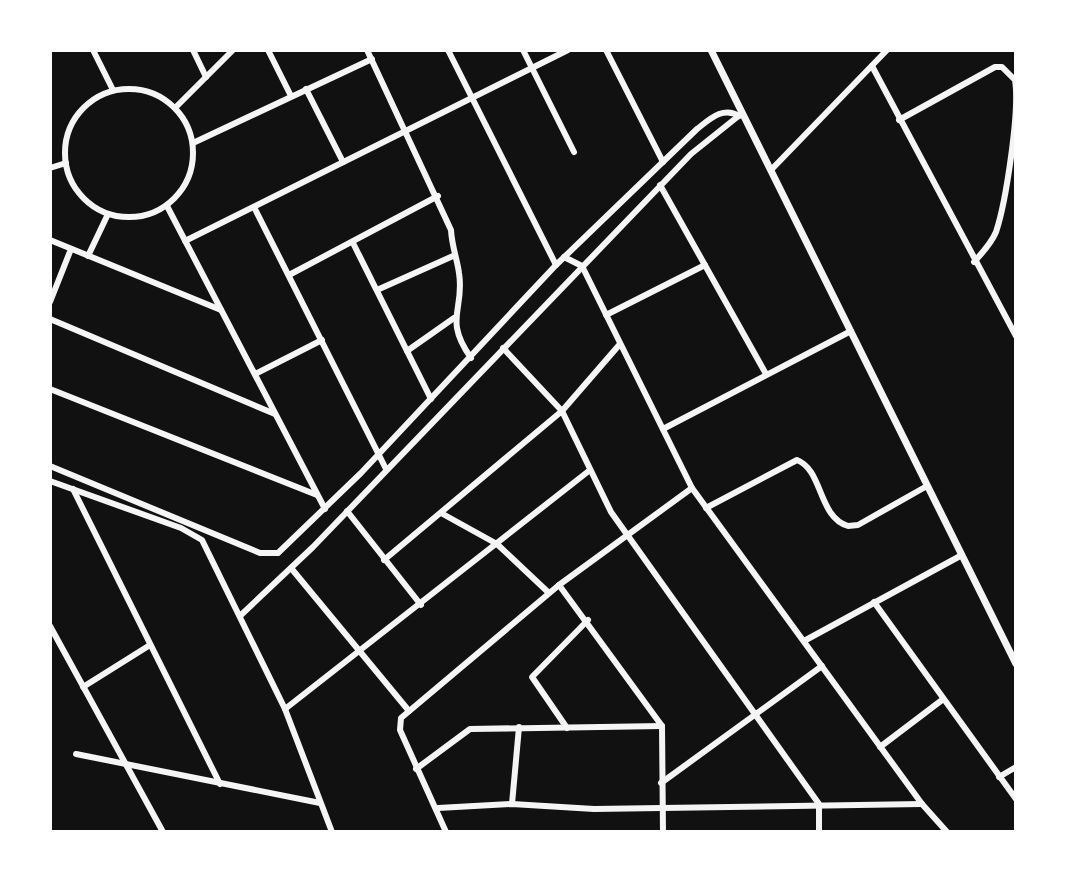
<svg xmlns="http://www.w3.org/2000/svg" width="1066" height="882" font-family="Signika,sans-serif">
  <rect width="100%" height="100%" fill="#111"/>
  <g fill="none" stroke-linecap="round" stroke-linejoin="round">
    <!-- minor -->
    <g stroke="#f5f5f5" stroke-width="6">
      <polyline points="93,50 113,90"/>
      <polyline points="193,50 206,77"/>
      <polyline points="268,50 291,96"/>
      <path d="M 367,50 L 451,230 C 452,247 457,258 459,273 C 465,310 443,318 471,358"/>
      <polyline points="448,50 556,265"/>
      <polyline points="523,50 574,152"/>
      <polyline points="606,50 663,162"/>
      <polyline points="872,66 1016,336"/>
      <circle cx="129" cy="153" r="64"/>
      <polyline points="306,89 343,162"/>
      <polyline points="175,108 233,50"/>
      <path d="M 899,120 L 995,67 L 1002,67 L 1015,80 C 1020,110 1006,202 996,232 C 991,244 982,253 974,262"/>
      <polyline points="193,143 372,59"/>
      <polyline points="50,168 66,163"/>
      <polyline points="771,170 887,50"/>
      <polyline points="660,185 766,374"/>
      <polyline points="167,206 325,509"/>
      <polyline points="254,207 386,469"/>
      <polyline points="50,240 221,310"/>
      <polyline points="185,241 568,50"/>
      <polyline points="353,243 431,399"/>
      <polyline points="88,256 108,214"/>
      <polyline points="564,257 582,266 692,488 922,804 947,832"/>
      <polyline points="289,275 438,196"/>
      <polyline points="377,290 453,256"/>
      <polyline points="50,302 71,249"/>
      <polyline points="606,315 705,265"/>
      <polyline points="50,319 275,414"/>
      <polyline points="503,348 562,411 611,512 819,804 819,832"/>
      <polyline points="407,351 454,318"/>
      <polyline points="255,374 322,340"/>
      <polyline points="50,389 317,495"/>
      <polyline points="663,429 851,331"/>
      <path d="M 50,466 L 260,553 L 278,553 L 361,473 L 556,265 L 697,129 C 710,119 723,106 739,116"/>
      <polyline points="50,481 181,528 202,540 285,709 332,832"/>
      <polyline points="73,489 220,784"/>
      <path d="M 706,508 L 797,460 C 823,470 818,517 848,526 L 858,525 L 927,486"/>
      <polyline points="347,511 421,605"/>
      <polyline points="441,513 497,544 549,593"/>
      <polyline points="384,560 562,411 620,344"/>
      <polyline points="291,568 409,711"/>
      <polyline points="559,585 662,726 663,832"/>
      <polyline points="874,602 1016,799"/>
      <polyline points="241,615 313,547 691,154 741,114"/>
      <polyline points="50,626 163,832"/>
      <polyline points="804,641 962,555"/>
      <polyline points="83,687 150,645"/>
      <polyline points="285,709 590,470"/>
      <polyline points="567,728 532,677 588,620"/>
      <polyline points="880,747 942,700"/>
      <polyline points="76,754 320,803"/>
      <polyline points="416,769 470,729 662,726"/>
      <polyline points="999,777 1016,767"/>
      <polyline points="661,783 822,666"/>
      <polyline points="512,804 519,727"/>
      <polyline points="438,808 512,804 594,809 922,804"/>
      <polyline points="446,832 400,730 401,718 559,585 692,488"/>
    </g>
    <!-- tertiary -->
    <polyline stroke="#f5f5f5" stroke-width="7" points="711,50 1016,664"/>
  </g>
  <!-- border -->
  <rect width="1066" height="882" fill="none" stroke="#ffffff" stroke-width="104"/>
</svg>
